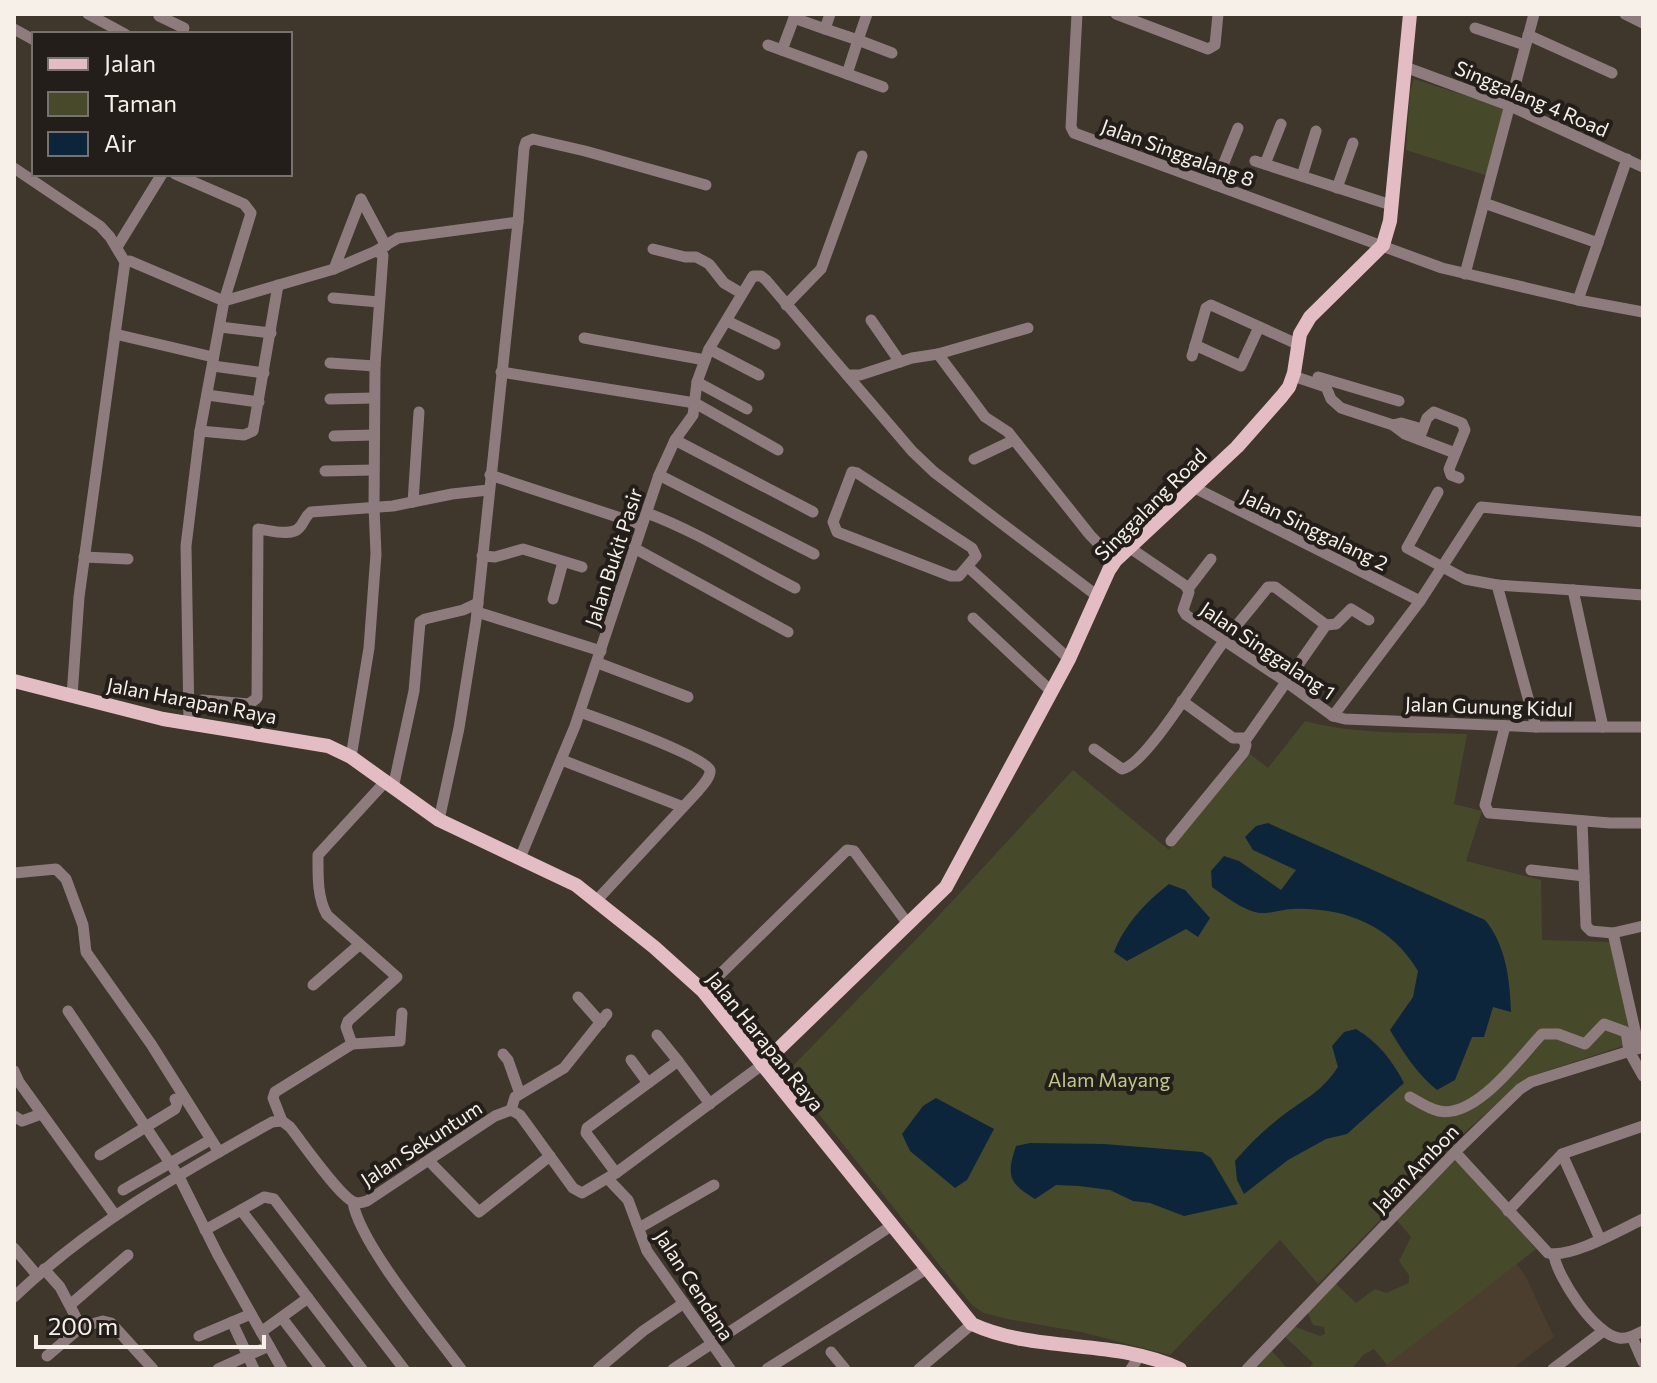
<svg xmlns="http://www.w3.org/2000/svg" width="1657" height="1383" font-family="Commissioner,sans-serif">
  <rect width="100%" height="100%" fill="#3f362c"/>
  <!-- built -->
  <polygon fill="#4b3e2e" points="1516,1263 1525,1275 1554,1337 1512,1369 1382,1369"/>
  <!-- green -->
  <g fill="#474a2a">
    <polygon points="1414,79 1504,108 1488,176 1406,150 1410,91"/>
    <path d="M 1305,721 C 1357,735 1413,732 1467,734 L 1454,804 L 1482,811 L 1466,861 L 1541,880 L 1542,940 L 1611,942 L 1632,1043 L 1528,1077 L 1466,1131 L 1318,1284 L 1280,1240 L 1170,1355 L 1081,1332 L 1007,1319 L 984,1313 L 973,1306 L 958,1288 L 786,1073 L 932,923 L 1073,770 L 1169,850 L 1250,754 L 1268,768 Z"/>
    <polygon points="1454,1159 1486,1189 1536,1249 1387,1365 1374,1349 1363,1355 1352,1369 1309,1369 1313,1363 1283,1335 1293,1326 1320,1336 1325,1334 1324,1327 1313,1325 1307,1311 1335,1283 1356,1303 1375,1289 1386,1293 1409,1283 1409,1275 1399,1261 1411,1237 1395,1218"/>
    <polygon points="1271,1350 1288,1369 1252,1369"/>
  </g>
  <!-- water -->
  <g fill="#0c253b">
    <path d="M 1268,823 L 1485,920 C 1506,945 1510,980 1511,1012 L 1493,1007 L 1484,1037 L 1472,1037 L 1455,1080 L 1437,1090 C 1417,1074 1403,1052 1390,1030 L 1413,997 L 1418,971 C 1391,925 1344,907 1292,909 C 1282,909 1271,914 1261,913 C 1245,912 1225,896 1212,887 L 1211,871 L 1224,856 L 1239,861 L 1281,890 L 1296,870 L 1253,850 L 1245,837 L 1256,826 Z"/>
    <path d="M 1169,884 L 1185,890 L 1210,918 L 1198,937 L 1186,929 L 1127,961 L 1114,952 C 1125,924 1146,902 1169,884 Z"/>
    <path d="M 1356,1029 C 1378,1042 1392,1060 1404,1083 L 1347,1134 L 1326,1139 L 1288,1160 L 1244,1194 L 1237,1180 L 1235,1161 C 1250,1143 1267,1127 1286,1113 C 1308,1097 1322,1091 1338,1067 L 1332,1046 L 1344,1032 Z"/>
    <polygon points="936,1098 994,1129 967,1180 955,1188 910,1151 902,1134 923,1106"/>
    <path d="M 1030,1143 L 1104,1144 L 1202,1152 L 1211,1158 L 1238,1204 L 1184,1216 L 1150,1203 L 1133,1201 L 1110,1190 L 1079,1186 L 1056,1185 L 1035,1199 C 1009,1183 1006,1176 1016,1146 Z"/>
  </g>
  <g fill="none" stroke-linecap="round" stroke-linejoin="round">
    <!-- minor -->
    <g stroke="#8e7b7e" stroke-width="11">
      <polyline points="88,14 125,34"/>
      <polyline points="796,14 794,18 825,29 830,14"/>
      <polyline points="1077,14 1071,127 1074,133 1442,268 1578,300 1643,312"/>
      <polyline points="1116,14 1208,49 1215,45 1218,14"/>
      <polyline points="1625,14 1643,23"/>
      <polyline points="159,16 184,28"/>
      <polyline points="1475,28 1525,45"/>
      <polyline points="14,29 34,40"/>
      <polyline points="825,29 858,40 867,14"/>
      <polyline points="1528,35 1612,73"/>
      <polyline points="768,45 883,87"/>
      <polyline points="782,50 794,18"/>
      <polyline points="1405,67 1508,105 1643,167"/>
      <polyline points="847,74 858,40 892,53"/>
      <polyline points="1255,161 1391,205"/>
      <polyline points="1265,164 1281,124"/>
      <polyline points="14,168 100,226 110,237 125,262 79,597 72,696"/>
      <polyline points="175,174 244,204 251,213 224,301 334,269 376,251 383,255 375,366 374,507 376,554 369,648 351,757"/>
      <polyline points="1302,176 1316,131"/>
      <polyline points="1215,185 1238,128"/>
      <polyline points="1337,188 1353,143"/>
      <polyline points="361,199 386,246"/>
      <polyline points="1484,203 1598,243"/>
      <polyline points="518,222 524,148 526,142 533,139 585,151 706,185"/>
      <polyline points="117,247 162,174"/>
      <polyline points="653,249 685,257 696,257 709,264 724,283 741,293"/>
      <polyline points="376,251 398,238 518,222 476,621 459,728 439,820"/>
      <polyline points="125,262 130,261 224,301 200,431 186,546 189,722"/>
      <polyline points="334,269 361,199"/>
      <polyline points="1465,274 1534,14"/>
      <polyline points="333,298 379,302"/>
      <polyline points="1578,300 1627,159"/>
      <polyline points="786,305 821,269 862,156"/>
      <polyline points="871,320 900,362"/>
      <polyline points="727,321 775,344"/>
      <polyline points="220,327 271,333"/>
      <polyline points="115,334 213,357"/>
      <polyline points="584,338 705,360"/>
      <polyline points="1195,345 1241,366 1259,327"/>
      <polyline points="709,349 759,375"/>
      <polyline points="938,354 985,417 1008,432 1090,535 1115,561"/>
      <polyline points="1192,356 1206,308 1211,305 1297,344"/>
      <polyline points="330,363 375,366"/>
      <polyline points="213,366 264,373"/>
      <polyline points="501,372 695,403 778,450"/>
      <polyline points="847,375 912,451 934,472 1096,595"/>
      <polyline points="1293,376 1326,387 1331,399 1341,408 1393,425 1405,434 1455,453"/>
      <polyline points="1318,377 1399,401"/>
      <polyline points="697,382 747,409"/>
      <polyline points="207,395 259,402"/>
      <polyline points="330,399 374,398"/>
      <polyline points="1393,425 1401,423 1422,429"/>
      <polyline points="200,431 244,435 253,431 278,285"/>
      <polyline points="334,436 374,435"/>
      <polyline points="1419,439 1427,418 1434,412 1462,423 1465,430 1449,469 1451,475 1459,478"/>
      <polyline points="675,440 813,512"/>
      <polyline points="974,459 1014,440"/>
      <polyline points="325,471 374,470"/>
      <polygon points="852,472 857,473 972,548 976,556 959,576 951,576 837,532 833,522"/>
      <polyline points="490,475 642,525"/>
      <polyline points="659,475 814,554"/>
      <polyline points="1195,488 1420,601"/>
      <polyline points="1438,492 1407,548 1465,579 1497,585 1536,727"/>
      <polyline points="413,502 419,412"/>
      <path d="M 647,513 C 698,532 746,563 795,588"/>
      <polyline points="634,548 788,632"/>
      <polyline points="1130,548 1186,586 1189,592 1183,610 1186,615 1285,681 1333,716 1345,719 1536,727 1643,727"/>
      <polyline points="482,556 495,557 523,549 582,567"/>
      <polyline points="84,557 128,559"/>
      <polyline points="968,567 1069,659"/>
      <polyline points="1497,585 1573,590 1603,727"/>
      <polyline points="1188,589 1211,559"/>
      <polyline points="1573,590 1643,595"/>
      <polyline points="553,599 563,562"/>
      <polyline points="477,612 601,651"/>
      <polyline points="973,618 1052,692"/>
      <polyline points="1326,625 1336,624 1351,609 1369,620"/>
      <polyline points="598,663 688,697"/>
      <path d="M 202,700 L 249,704 L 257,698 L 258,529 C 269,530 291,537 299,528 C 305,522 304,517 311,512 L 393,506 L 452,494 L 488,490"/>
      <polyline points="1182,701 1233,738 1247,738 1326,625"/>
      <path d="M 580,712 C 597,718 709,758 710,770 C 711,777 702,786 698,791 L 597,900"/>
      <polyline points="1333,716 1420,601 1481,507 1643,522"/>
      <polyline points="1505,726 1485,805 1489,813 1610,823 1643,823"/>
      <path d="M 1094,749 L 1122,769 C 1147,765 1206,663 1225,640 C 1239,622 1254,605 1268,587 L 1275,587 L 1326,625"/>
      <polyline points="562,760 683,807"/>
      <polyline points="393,788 414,691 420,622 425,619 463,610 478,603"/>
      <polyline points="1582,821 1586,926 1591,931 1613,933 1639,1048"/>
      <polyline points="1171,841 1244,752 1246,745 1243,740"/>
      <polyline points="520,858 575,726 659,475 675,440 693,415 697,382 709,349 753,276 761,276 766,280 847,375 860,375 912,358 938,354 1028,328"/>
      <polyline points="1531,870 1584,876"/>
      <polyline points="14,873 56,869 66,879 83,925 86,952 151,1044 219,1152"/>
      <polyline points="1613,933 1643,926"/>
      <polyline points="313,985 359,945"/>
      <polyline points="703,991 847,850 854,851 908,924"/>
      <polyline points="578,997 601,1023"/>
      <polyline points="68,1011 178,1175 218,1255 282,1369"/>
      <polyline points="657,1035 678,1061"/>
      <path d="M 352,1044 L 346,1027 L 348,1021 L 397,977 L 327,915 C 317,897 318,875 318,855 L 385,782"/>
      <polyline points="503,1054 508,1060 520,1094"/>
      <polyline points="631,1060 648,1083"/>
      <polyline points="14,1071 19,1082 115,1215"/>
      <path d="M 1410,1097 C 1419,1102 1429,1109 1439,1111 C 1476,1119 1520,1057 1542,1034 L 1558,1034 L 1585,1044 L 1604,1024 L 1626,1032 L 1629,1051 L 1643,1076"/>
      <polyline points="511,1110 515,1097 564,1068 607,1014"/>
      <polyline points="14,1116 22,1121 41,1114"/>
      <polyline points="282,1121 273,1098 275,1092 352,1044 400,1041 402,1013"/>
      <path d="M 1455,1152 L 1548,1253 C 1570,1259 1622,1229 1643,1219"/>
      <polyline points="1562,1154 1600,1239"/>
      <polyline points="100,1155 175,1109 177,1104 175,1099"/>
      <polyline points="429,1161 479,1212 550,1156"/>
      <polyline points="616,1173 586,1133 587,1128 678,1061 710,1104"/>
      <polyline points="608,1179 628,1200 647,1251 730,1369"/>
      <polyline points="123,1190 205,1143"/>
      <path d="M 353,1202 C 359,1243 434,1332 461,1369"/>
      <polyline points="241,1210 264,1197 274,1199 404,1369"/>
      <polyline points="1508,1211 1562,1154 1643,1126"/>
      <polyline points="639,1228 714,1185"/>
      <polyline points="205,1230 241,1210 362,1369"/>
      <polyline points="14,1248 37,1275"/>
      <path d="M 1554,1255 C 1557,1277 1595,1335 1619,1338 C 1628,1339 1635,1335 1643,1331"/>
      <polyline points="44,1269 60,1287 81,1327 103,1321 111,1323 153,1369"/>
      <path d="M 14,1297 C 93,1222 178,1175 272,1122 L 282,1121 L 290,1127 C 302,1142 339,1196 354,1202 C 359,1204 363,1202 367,1201 L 495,1116 L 511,1110 L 520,1115 L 573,1188 L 582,1193 L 616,1173 L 762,1065"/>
      <polyline points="70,1305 128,1255"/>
      <polyline points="282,1318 321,1369"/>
      <polyline points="232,1322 254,1369"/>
      <polyline points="261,1332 308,1298"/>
      <polyline points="199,1336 251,1314"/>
      <polyline points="1632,1337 1643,1362"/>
      <polyline points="831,1352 845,1369"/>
      <polyline points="47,1356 81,1327"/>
      <polyline points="218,1369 269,1346"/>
      <polyline points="598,1369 643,1331 684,1303"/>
      <polyline points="673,1369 891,1226"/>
      <polyline points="767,1369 926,1269"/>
      <polyline points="919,1369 972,1324"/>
      <polyline points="1131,1369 1140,1355"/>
      <polyline points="1247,1369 1455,1152 1520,1089 1531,1082 1643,1047"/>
      <polyline points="1553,1369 1602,1332"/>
    </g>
    <!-- major -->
    <g stroke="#e4bdc4" stroke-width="14">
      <path d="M 14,681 L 163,719 L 328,746 L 351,757 L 439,820 L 576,885 L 654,947 L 703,991 L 972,1324 C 1037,1354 1115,1338 1180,1369"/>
      <polyline points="762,1065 946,887 1069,659 1109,570 1115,561 1237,447 1282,396 1289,387 1294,373 1300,334 1310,317 1383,245 1390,221 1410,14"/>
    </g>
  </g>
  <g text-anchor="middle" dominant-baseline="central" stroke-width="8" stroke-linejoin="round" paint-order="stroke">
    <!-- street labels -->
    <g font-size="20" fill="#f6f0e9" stroke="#231e1a">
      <text transform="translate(1532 98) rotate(23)">Singgalang 4 Road</text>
      <text transform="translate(1178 152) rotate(20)">Jalan Singgalang 8</text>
      <text transform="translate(1150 504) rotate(-45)">Singgalang Road</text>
      <text transform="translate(1315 529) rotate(26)">Jalan Singgalang 2</text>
      <text transform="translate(613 557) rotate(-72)">Jalan Bukit Pasir</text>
      <text transform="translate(1268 650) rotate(34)">Jalan Singgalang 1</text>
      <text transform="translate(192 700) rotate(11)">Jalan Harapan Raya</text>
      <text transform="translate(1489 706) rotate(2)">Jalan Gunung Kidul</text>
      <text transform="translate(766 1041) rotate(51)">Jalan Harapan Raya</text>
      <text transform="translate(421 1143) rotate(-33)">Jalan Sekuntum</text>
      <text transform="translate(1415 1168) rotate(-46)">Jalan Ambon</text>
      <text transform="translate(695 1285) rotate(57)">Jalan Cendana</text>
    </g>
    <!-- park labels -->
    <g font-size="20" fill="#c1c788" stroke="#231e1a">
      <text x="1109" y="1079">Alam Mayang</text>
    </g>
  </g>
  <!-- border -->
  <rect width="1657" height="1383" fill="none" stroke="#f6f0e9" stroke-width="32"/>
  <!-- legend -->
  <rect x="32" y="32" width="260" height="144" fill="#231e1a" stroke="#77726d" stroke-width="2"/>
  <rect x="48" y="58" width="40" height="12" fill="#e4bdc4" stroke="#77726d" stroke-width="2"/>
  <text x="104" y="72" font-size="24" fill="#f6f0e9">Jalan</text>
  <rect x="48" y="92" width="40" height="24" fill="#474a2a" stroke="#77726d" stroke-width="2"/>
  <text x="104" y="112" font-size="24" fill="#f6f0e9">Taman</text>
  <rect x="48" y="132" width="40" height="24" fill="#0c253b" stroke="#77726d" stroke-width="2"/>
  <text x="104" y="152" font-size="24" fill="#f6f0e9">Air</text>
  <!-- scale -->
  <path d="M36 1335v12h228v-12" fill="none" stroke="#f6f0e9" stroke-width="4"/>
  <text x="48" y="1335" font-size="24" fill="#f6f0e9" stroke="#231e1a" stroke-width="6" paint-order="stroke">200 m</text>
</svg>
